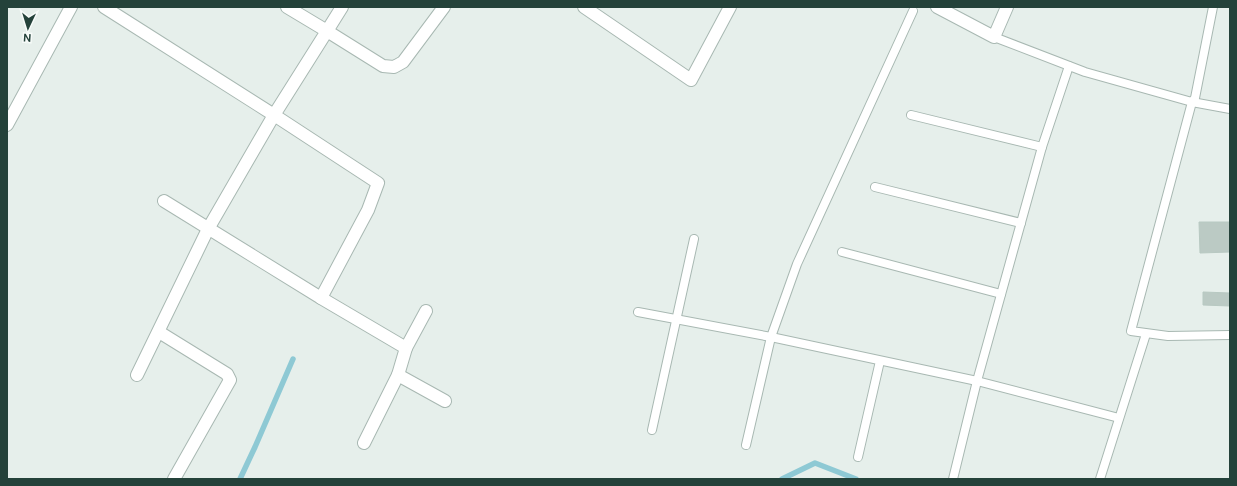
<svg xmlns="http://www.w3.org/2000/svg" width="1237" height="486" font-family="'DM Sans',sans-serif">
  <rect width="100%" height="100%" fill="#e6efeb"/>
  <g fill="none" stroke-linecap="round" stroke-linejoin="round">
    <!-- stream -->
    <g stroke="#8ec9d4" stroke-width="5.5">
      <polyline points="240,479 255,447 293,359"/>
      <polyline points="782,479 815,463 856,479"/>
    </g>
  </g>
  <!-- building -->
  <g fill="#bbcac4" stroke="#b8c9c2">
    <polygon points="1199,222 1230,222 1230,252 1200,253"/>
    <polygon points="1203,292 1230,293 1230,306 1203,305"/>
  </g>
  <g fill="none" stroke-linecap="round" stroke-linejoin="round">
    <defs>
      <g id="lane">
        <polyline points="1213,7 1195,98 1192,102 1131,331 1168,336 1230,335"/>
        <polyline points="994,37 1085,72 1192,102 1230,109"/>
        <polyline points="911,115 1042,147"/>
        <polyline points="875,187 1021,223"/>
        <polyline points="842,252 1001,294"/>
        <polyline points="638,312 771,337 977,381 1119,418"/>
        <polyline points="652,430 694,239"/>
        <polyline points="746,445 771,337 797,264 913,11"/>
        <polyline points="858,457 880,361"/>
        <polyline points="953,479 977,381 1042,147 1069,66"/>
        <polyline points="1100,479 1146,334"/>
      </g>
      <g id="street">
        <polyline points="104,7 274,115 208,229 137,375"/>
        <polyline points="287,7 327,31 274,115 378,183 368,210 321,298 406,348 398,375 364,443"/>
        <polyline points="342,7 327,31 383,66 394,67 403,62 444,7"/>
        <polyline points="584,7 691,80 730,7"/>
        <polyline points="937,7 994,37 1007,7"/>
        <polyline points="7,125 71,7"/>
        <polyline points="164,201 321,298"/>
        <polyline points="159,332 227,374 230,380 174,479"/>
        <polyline points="406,348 426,311"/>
        <polyline points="398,375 445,401"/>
      </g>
    </defs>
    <!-- lane casing -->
    <use href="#lane" stroke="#a8b8b2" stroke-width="10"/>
    <!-- street casing -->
    <use href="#street" stroke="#a8b8b2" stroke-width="14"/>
    <!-- lane -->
    <use href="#lane" stroke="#fff" stroke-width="8"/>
    <!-- street -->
    <use href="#street" stroke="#fff" stroke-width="12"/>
  </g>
  <!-- border -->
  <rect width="1237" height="486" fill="none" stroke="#24423a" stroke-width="16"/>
  <!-- north arrow -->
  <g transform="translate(28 28) rotate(184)" stroke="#f7fbf9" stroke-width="3" paint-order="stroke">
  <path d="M0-3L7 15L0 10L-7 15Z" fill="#24423a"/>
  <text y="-6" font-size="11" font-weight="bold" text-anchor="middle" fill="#24423a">N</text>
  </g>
</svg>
